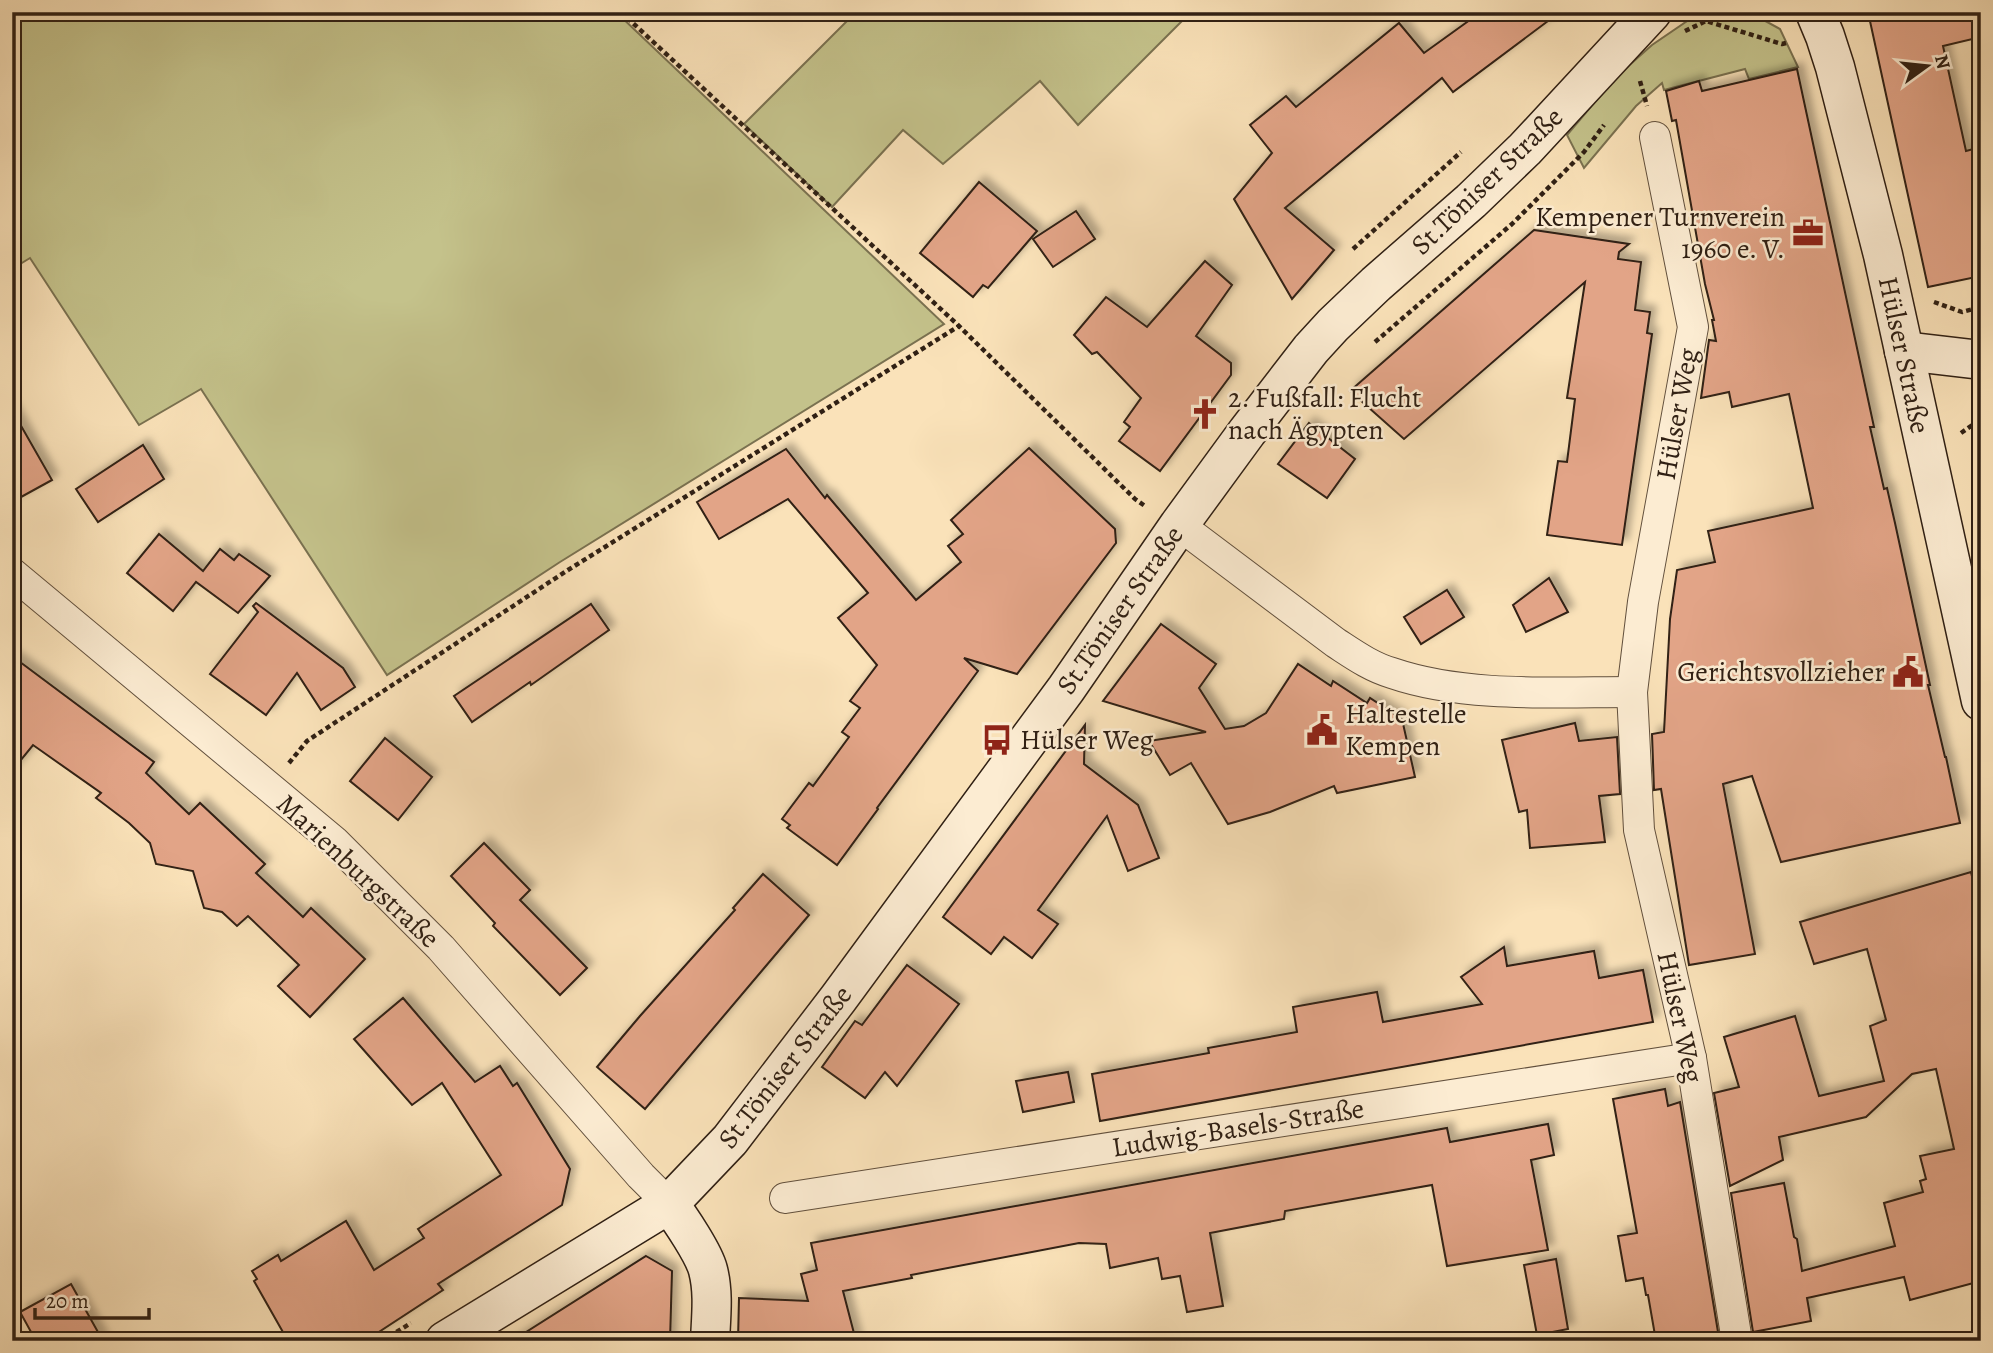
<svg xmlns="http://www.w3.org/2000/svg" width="1993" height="1353" font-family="Alegreya,serif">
  <defs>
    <filter id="shadow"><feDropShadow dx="6" dy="-6" stdDeviation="3.5" flood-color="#0004"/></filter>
  </defs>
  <rect width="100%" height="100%" fill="#fae2b9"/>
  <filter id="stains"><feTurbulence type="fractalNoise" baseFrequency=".00286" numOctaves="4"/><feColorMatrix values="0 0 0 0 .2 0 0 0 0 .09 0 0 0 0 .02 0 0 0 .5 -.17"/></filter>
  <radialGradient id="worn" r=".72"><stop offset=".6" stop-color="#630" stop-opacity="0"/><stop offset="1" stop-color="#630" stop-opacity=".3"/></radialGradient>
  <!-- green -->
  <g fill="#c4c28b" stroke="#7a7150" stroke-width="2">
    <polygon points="12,12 616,12 944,324 560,562 387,675 201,389 139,425 30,258 12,269"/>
    <polygon points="856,12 1191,12 1078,125 1040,81 943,164 903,130 832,207 744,124"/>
    <polygon points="1704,12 1749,12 1780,29 1798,67 1749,79 1745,69 1664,90 1662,83 1636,106 1584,168 1567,135 1616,77 1652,45 1699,13"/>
  </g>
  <!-- building -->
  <g fill="#e2a487" stroke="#302014" stroke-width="2" filter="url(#shadow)">
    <polygon points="1481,12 1560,12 1453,92 1442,78 1285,208 1334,250 1292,299 1234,199 1272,153 1250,125 1286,96 1296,107 1399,23 1424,53"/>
    <polygon points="1868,12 1981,12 1981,37 1943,46 1966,151 1981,147 1981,276 1928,287"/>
    <polygon points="1797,69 1874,427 1870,427 1884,489 1887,488 1895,523 1930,685 1928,685 1945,757 1946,757 1960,823 1781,862 1752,776 1723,784 1755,954 1689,965 1661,789 1654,790 1652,734 1664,732 1670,619 1677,570 1715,562 1708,531 1813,508 1789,394 1732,407 1729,392 1701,398 1709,340 1716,341 1712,320 1714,320 1705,284 1676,120 1672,121 1666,91 1699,81 1702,91"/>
    <polygon points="979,182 1037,231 988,288 983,285 973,297 920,253"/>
    <polygon points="1076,211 1095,239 1053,267 1033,239"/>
    <polygon points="1534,230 1629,244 1619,252 1618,259 1641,262 1635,310 1650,312 1647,333 1652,334 1622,545 1547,535 1558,461 1567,462 1575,399 1567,398 1585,282 1404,439 1350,391"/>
    <polygon points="1205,261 1232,285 1196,336 1231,363 1231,375 1160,471 1119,441 1130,427 1124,422 1141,398 1097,352 1092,354 1074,335 1106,297 1147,327"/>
    <polygon points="12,410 52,480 12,502"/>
    <polygon points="1309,423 1355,459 1327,498 1278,464"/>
    <polygon points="143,445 164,479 98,522 76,489"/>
    <polygon points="1029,448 1115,529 1116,543 1017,674 964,658 978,671 877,808 878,809 837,865 787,828 790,825 782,819 809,783 813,786 849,737 842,732 860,708 850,701 877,665 838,618 868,593 788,499 719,539 697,502 786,449 825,498 827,495 916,600 961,562 948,546 963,534 951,520"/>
    <polygon points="159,534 203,571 220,549 234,560 239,554 270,576 238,613 196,582 173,611 127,573"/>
    <polygon points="1549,578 1568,612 1526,632 1513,605"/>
    <polygon points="1447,590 1464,617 1421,644 1404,617"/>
    <polygon points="256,603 343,668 355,687 321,710 297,673 266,715 210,674 258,612 253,606"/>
    <polygon points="591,604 609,630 531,685 530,682 472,722 454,696"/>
    <polygon points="1161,624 1216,664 1199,688 1225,729 1244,726 1266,713 1298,664 1331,686 1333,681 1367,703 1370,698 1402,719 1415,777 1337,793 1334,786 1270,812 1228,824 1191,763 1170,775 1149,741 1206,732 1103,701"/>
    <polygon points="12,656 154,762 146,773 189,814 200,803 265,864 256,873 303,917 311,908 365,959 310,1017 278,986 299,965 248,916 237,926 222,912 204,908 193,871 156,864 150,843 129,823 96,798 101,793 33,745 12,771"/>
    <polygon points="1575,723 1579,741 1617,737 1620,794 1599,796 1605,842 1530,848 1527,810 1519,812 1502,740"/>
    <polygon points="1085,725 1084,764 1138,805 1159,858 1128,871 1107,816 1038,910 1058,924 1032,958 1004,937 991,954 943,917"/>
    <polygon points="385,738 432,777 398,820 350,781"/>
    <polygon points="484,843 530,890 520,900 587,968 560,995 493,926 495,923 451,876"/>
    <polygon points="1971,872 1981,916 1981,1281 1910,1300 1904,1277 1807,1298 1811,1321 1753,1332 1731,1193 1784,1183 1794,1237 1797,1239 1802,1271 1895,1246 1884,1203 1923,1192 1920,1181 1926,1179 1920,1156 1954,1149 1936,1069 1912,1074 1866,1117 1779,1137 1783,1160 1730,1186 1714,1093 1739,1087 1724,1037 1795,1016 1819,1096 1884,1081 1870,1026 1886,1020 1867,949 1814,964 1800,922"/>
    <polygon points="763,874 809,915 645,1109 597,1067 640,1016 735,910 733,908"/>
    <polygon points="1504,947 1507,966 1594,951 1599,978 1643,970 1653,1022 1100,1121 1092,1074 1209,1053 1208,1048 1297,1032 1293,1007 1377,992 1383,1022 1482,1004 1461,977"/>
    <polygon points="907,965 959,1004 897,1086 885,1072 865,1098 822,1067 855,1021 862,1025"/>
    <polygon points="403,998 475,1082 500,1066 513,1086 517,1083 570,1169 562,1205 438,1284 443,1290 365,1341 288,1341 254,1281 257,1279 252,1271 278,1255 281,1261 346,1221 374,1270 424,1238 418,1229 501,1175 442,1083 412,1105 354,1039"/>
    <polygon points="1068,1072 1074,1102 1023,1112 1016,1081"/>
    <polygon points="1665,1089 1668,1106 1680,1102 1719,1338 1704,1341 1656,1341 1648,1295 1646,1295 1643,1278 1626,1281 1618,1236 1637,1233 1613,1099"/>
    <polygon points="1548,1124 1554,1155 1531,1160 1548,1250 1447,1266 1432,1185 1285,1211 1284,1219 1210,1233 1223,1306 1187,1312 1180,1276 1162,1279 1158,1258 1110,1268 1106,1244 1079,1243 911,1275 912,1278 843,1291 856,1341 738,1341 739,1298 808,1301 801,1274 817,1270 811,1243 1447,1128 1450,1142"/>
    <polygon points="646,1256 672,1271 670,1341 512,1341"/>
    <polygon points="1556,1259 1568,1329 1537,1335 1524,1265"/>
    <polygon points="71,1284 103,1341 36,1341 20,1312"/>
  </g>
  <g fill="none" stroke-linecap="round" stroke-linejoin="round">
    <defs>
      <g id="street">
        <polyline points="1655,137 1693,327 1643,602 1632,692 1639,830 1691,1058 1737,1341"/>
        <path d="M 1179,525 L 1336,643 C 1353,654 1371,667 1392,673 C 1465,698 1555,692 1632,692"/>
        <polyline points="12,573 335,842 441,948 641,1176 669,1204"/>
        <polyline points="785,1198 1691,1058"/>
      </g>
      <g id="secondary">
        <polyline points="1815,12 1825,36 1835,67 1883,255 1981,701"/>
        <polyline points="1904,351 1981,360"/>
        <path d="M 669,1204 C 680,1218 704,1254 708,1270 C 714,1293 711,1317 710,1341"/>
        <polyline points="445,1341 669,1204 730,1140 838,999 1010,765 1066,689 1179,525 1247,432 1311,349 1333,325 1376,284 1471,201 1525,149 1652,12"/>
      </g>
    </defs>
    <!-- street casing -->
    <use href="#street" stroke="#62503d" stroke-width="32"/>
    <!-- secondary casing -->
    <use href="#secondary" stroke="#302014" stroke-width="41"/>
    <!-- path -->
    <g stroke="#302014" stroke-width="4.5" stroke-dasharray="5 3.5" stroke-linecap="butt">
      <polyline points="621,12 959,326 1135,499 1145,506"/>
      <polyline points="1685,31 1706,21 1782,44 1786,43"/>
      <polyline points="1640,81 1647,106"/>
      <polyline points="1353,249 1461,152"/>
      <polyline points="1934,302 1962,312 1981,307"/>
      <polyline points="1375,342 1512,224 1584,152 1604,125"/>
      <polyline points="1961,433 1981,419"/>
      <polyline points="289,763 307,741 568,570 959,326"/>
      <polyline points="382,1341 411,1323"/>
    </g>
    <!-- street -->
    <use href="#street" stroke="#fcecd2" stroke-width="30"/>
    <!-- secondary -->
    <use href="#secondary" stroke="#fcecd2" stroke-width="38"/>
  </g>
  <!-- icons -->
  <defs>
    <symbol id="office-bare" viewBox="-9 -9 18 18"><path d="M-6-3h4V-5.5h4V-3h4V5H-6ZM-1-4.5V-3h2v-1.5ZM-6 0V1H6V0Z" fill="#8f2418" stroke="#fcecd2" stroke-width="2.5" paint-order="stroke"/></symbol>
    <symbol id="church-bare" viewBox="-9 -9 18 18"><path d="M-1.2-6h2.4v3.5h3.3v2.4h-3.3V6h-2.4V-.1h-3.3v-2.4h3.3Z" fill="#8f2418" stroke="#fcecd2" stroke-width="2.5" paint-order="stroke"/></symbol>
    <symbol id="civic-bare" viewBox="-9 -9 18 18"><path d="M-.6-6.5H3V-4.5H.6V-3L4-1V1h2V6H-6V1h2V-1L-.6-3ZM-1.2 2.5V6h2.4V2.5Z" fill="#8f2418" stroke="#fcecd2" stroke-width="2.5" paint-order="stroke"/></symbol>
    <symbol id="bus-bare" viewBox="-9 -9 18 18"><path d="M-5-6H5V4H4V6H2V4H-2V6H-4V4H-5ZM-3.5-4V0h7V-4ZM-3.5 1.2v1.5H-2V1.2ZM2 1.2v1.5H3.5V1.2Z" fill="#8f2418" stroke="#fcecd2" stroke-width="2.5" paint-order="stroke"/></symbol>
  </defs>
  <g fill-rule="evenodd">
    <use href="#office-bare" x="1786" y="211" width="44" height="44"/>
    <use href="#church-bare" x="1183" y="392" width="44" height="44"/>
    <use href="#civic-bare" x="1886" y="650" width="44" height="44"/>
    <use href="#civic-bare" x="1300" y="708" width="44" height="44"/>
    <use href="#bus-bare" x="975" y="718" width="44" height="44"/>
  </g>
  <g text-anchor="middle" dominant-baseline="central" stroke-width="5" stroke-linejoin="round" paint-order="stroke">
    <!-- street labels -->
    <g font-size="28" fill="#302014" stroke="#fcecd2">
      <text transform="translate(1487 181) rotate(-44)">St.Töniser Straße</text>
      <text transform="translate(1904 355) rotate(78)">Hülser Straße</text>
      <text transform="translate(1677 414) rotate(-80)">Hülser Weg</text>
      <text transform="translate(1120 610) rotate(-55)">St.Töniser Straße</text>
      <text transform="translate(358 871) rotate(43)">Marienburgstraße</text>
      <text transform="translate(1680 1017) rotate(78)">Hülser Weg</text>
      <text transform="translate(785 1067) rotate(-52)">St.Töniser Straße</text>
      <text transform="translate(1238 1128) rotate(-9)">Ludwig-Basels-Straße</text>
    </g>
    <!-- poi labels -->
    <g font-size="28" fill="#302014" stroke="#fcecd2" text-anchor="start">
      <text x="1785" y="217" text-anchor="end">Kempener Turnverein<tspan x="1785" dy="32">1960 e. V.</tspan></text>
      <text x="1228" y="398">2. Fußfall: Flucht<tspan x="1228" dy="32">nach Ägypten</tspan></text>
      <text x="1885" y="672" text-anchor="end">Gerichtsvollzieher</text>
      <text x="1345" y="714">Haltestelle<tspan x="1345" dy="32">Kempen</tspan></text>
      <text x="1020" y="740">Hülser Weg</text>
    </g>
  </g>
  <!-- margin -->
  <rect width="1993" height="1353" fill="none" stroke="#fae2b9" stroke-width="42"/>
  <rect x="14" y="14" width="1965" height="1325" fill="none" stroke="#302014" stroke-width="3.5"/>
  <rect x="21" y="21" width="1951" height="1311" fill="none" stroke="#302014" stroke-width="2"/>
  <!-- north arrow -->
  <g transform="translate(1927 66) rotate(75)" stroke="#fcecd2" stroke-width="5" paint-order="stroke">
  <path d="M0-5L12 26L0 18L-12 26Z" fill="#302014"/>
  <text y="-10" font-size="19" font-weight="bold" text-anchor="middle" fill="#302014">N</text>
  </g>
  <!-- scale -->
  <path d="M35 1308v10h114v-10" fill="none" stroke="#302014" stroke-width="3.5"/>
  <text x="46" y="1308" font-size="21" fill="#302014" stroke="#fcecd2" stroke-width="5" paint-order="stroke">20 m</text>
  <rect width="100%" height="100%" filter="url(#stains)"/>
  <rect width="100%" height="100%" fill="url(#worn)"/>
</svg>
